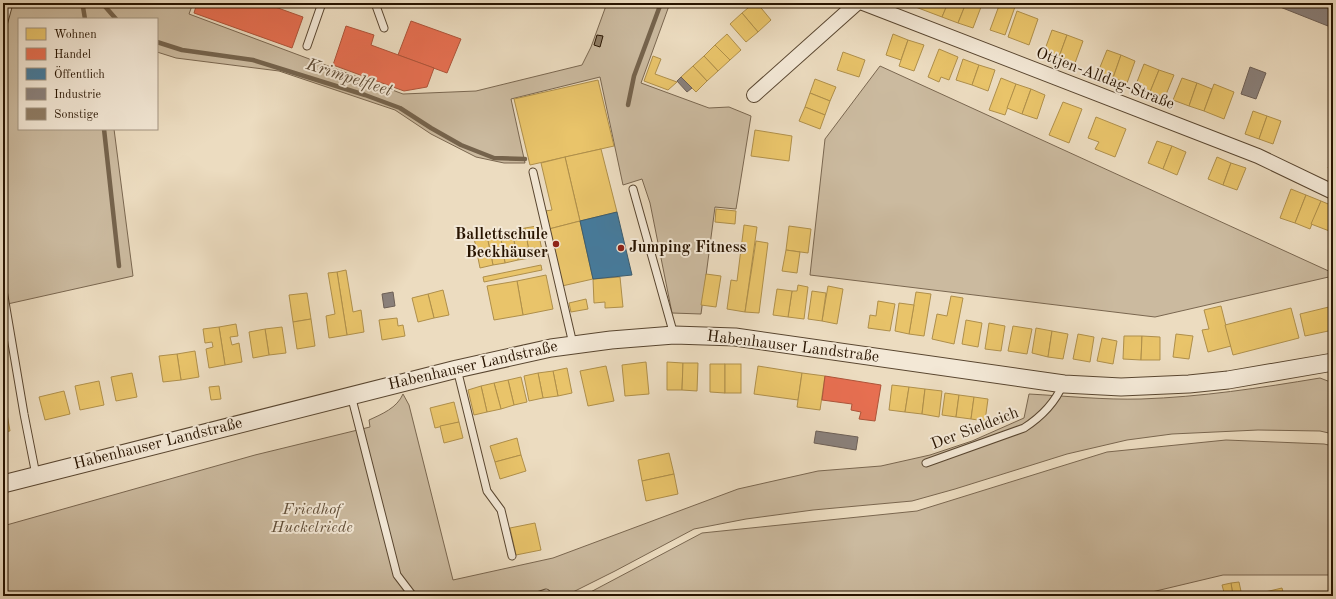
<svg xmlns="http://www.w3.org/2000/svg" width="1336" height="599" font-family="'Old Standard TT',serif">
  <rect width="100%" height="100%" fill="#ecdcc0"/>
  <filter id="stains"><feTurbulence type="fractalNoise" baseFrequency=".005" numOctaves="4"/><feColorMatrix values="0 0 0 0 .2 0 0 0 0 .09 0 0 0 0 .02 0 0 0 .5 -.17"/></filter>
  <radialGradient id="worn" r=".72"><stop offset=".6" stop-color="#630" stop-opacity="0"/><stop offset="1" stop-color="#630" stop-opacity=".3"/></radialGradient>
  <!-- green -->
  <g fill="#cbba9f" stroke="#7a6750">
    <polygon points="3,3 193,3 189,14 403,94 476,91 582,65 591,47 607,3 670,3 641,83 709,108 729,107 751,116 736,209 715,207 701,314 672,313 650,203 642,179 623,185 600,77 511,99 525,163 504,163 476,157 431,134 395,110 279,71 176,58 157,52 157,19 19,19 19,129 114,129 133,276 3,305"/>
    <polygon points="880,66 1333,273 1333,276 1155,317 810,275 825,139"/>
    <path d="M 1320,378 L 1333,383 L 1333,434 L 1320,431 L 1258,430 L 1172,434 L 1127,440 L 1067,454 L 955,489 L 912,501 L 813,510 L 746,519 L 694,529 L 615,571 L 565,596 L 3,596 L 3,526 L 255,455 L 370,427 L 369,420 C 382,414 397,408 403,394 L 409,405 L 453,580 L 553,558 L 738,489 L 818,471 L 881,466 L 930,455 L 972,441 L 1024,418 L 1029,394 C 1066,396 1104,400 1141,399 C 1201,397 1260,388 1320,378 Z"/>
    <polygon points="1226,440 1324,444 1333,446 1333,575 1223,575 1135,596 583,596 702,533 917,511 1107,452"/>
  </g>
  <!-- homes -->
  <g fill="#e9c46a" stroke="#af8f4a">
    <polygon points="744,3 757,3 771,20 758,32 742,13 748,8"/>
    <polygon points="905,3 948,3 942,17"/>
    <polygon points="948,3 966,3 958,23 942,17"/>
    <polygon points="966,3 970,3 981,7 973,28 958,23"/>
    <polygon points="1000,3 1016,4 1005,35 990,30"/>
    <polygon points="1017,11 1038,19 1029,45 1008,37"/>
    <polygon points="742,13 758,32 746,42 730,24"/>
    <polygon points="1052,30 1067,35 1059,57 1044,52"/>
    <polygon points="727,34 741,50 730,60 715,45"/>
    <polygon points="893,34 908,40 901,60 886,55"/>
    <polygon points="1067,35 1083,41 1075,63 1059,57"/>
    <polygon points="908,40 924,45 914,71 899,66"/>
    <polygon points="715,45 730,60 718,71 704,56"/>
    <polygon points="939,49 958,57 949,80 941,77 939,82 928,77"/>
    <polygon points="1107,50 1121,55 1113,78 1098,72"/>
    <polygon points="843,52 865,60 859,77 837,70"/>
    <polygon points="1121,55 1135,61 1127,83 1113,78"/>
    <polygon points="653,56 661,59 655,74 677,82 668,90 644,81"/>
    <polygon points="704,56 718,71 707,81 693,66"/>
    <polygon points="963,59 979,65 972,85 956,80"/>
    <polygon points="1144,64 1159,70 1150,92 1135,87"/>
    <polygon points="979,65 995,70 988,91 972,85"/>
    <polygon points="693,66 707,81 696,92 681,77"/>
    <polygon points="1159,70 1174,75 1165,97 1150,92"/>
    <polygon points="1001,78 1016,84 1005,115 989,110"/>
    <polygon points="1182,78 1197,83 1189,106 1173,100"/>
    <polygon points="815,79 836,87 830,101 810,93"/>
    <polygon points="598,80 614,146 530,165 514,99"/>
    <polygon points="1197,83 1212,89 1204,111 1189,106"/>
    <polygon points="1016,84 1031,89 1022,114 1007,108"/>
    <polygon points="1214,84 1234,92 1224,119 1204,111"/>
    <polygon points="1031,89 1045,95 1037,119 1022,114"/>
    <polygon points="810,93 830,101 825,115 805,107"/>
    <polygon points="1063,102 1082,109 1069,143 1049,135"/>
    <polygon points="805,107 825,115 820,129 799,121"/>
    <polygon points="1253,111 1267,116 1259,139 1245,134"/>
    <polygon points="1267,116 1281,121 1273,144 1259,139"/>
    <polygon points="1096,117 1126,129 1115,157 1095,149 1099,142 1088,138"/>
    <polygon points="755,130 792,136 789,161 751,156"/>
    <polygon points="1157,141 1172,146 1163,169 1148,163"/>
    <polygon points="1172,146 1186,152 1177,175 1163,169"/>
    <polygon points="601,149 617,212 580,221 565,157"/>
    <polygon points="1333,153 1333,170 1328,168"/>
    <polygon points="565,157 580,221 549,229 545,211 552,210 541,163"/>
    <polygon points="1217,157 1231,163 1223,185 1208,179"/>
    <polygon points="1231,163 1246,168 1237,190 1223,185"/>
    <polygon points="1291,189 1306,195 1295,223 1280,218"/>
    <polygon points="1306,195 1321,201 1310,229 1295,223"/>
    <polygon points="1321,201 1333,206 1333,229 1332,232 1311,224"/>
    <polygon points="716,209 736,211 735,224 715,222"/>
    <polygon points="580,221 593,279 562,286 549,229"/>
    <polygon points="744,225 757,227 745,312 727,309 731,280 737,281"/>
    <polygon points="537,226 543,255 530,258 525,228"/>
    <polygon points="789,226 811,229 808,253 786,250"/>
    <polygon points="525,228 530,258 518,260 512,231"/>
    <polygon points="512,231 518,260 505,263 500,233"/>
    <polygon points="500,233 505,263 493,265 487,236"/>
    <polygon points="487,236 493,265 480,268 474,238"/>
    <polygon points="756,241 768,243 759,313 745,312"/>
    <polygon points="786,250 800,252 797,273 782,271"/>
    <polygon points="541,265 542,270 484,282 483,277"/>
    <polygon points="346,270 353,312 361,310 364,332 347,335 337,272"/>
    <polygon points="337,272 347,335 329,338 326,316 335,314 328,273"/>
    <polygon points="706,274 721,276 716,307 701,305"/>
    <polygon points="546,275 553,309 523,315 517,281"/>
    <polygon points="620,277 623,307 605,308 605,302 594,303 593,279"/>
    <polygon points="517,281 523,315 494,320 487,286"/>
    <polygon points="798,285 808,287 804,319 788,317 792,291 797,291"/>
    <polygon points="828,286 843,289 837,324 822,321"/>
    <polygon points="777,289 792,291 788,317 773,315"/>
    <polygon points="443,290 449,315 434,318 428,294"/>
    <polygon points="812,291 826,293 822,321 808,319"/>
    <polygon points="916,292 931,294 924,336 909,334"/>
    <polygon points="307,293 311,319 293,322 289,295"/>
    <polygon points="428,294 434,318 418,322 412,298"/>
    <polygon points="951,296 963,298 954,344 932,339 937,314 947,316"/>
    <polygon points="586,299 588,309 571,312 569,303"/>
    <polygon points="878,301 895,304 890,331 868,328 870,315 876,316"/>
    <polygon points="899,303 914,305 909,334 895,331"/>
    <polygon points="1221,306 1231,346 1208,352 1202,330 1209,329 1204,310"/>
    <polygon points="1333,306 1333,330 1305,336 1300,314"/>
    <polygon points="1291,308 1299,338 1233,355 1225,325"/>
    <polygon points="397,318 398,326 403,325 405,336 382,340 379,320"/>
    <polygon points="311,319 315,346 297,349 293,322"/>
    <polygon points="966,320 982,323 978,347 962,344"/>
    <polygon points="989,323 1005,326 1001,351 985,349"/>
    <polygon points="236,324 238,336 230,337 232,345 239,343 242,362 225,365 219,327"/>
    <polygon points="1013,326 1032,329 1027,354 1008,351"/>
    <polygon points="219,327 225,365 209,368 206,349 213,347 212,342 205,343 203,329"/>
    <polygon points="282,327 286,353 269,355 265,329"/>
    <polygon points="1036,328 1052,331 1048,357 1032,353"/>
    <polygon points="265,329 269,355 253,358 249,332"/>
    <polygon points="1052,331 1068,334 1063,359 1048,357"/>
    <polygon points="1078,334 1094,337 1090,362 1073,359"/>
    <polygon points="1176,334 1193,336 1189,359 1173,357"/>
    <polygon points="1124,336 1142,336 1141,360 1123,359"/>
    <polygon points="1142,336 1160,337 1160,360 1141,360"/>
    <polygon points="1102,338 1117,341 1113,364 1097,361"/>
    <polygon points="195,351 199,377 181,380 177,354"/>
    <polygon points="177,354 181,380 163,382 159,356"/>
    <polygon points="646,362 649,394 625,396 622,365"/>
    <polygon points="667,362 683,363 682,390 667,390"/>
    <polygon points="683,363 698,363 697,391 682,390"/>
    <polygon points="710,364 725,364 725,393 710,392"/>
    <rect x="725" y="364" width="16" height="29"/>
    <polygon points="606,366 614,401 588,406 580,371"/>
    <polygon points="758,366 802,373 798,400 754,394"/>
    <polygon points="567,368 572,393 558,396 553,371"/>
    <polygon points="553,371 558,396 543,398 538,373"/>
    <polygon points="132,373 137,397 116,401 111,377"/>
    <polygon points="538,373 543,398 529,401 524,376"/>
    <polygon points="802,373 825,376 820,410 797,407"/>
    <polygon points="521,377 527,402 514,405 508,380"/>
    <polygon points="508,380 514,405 501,409 494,383"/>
    <polygon points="99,381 104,405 80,410 75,386"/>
    <polygon points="494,383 501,409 487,412 481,386"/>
    <polygon points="892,385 909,387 905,412 889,410"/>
    <polygon points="219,386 221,399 211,400 209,387"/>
    <polygon points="481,386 487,412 474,415 468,390"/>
    <polygon points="909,387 925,389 922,414 905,412"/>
    <polygon points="925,389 942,391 939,417 922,414"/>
    <polygon points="64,391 70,414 45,420 39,397"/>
    <polygon points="945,393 959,395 956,417 942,415"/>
    <polygon points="959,395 974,397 971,419 956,417"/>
    <polygon points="974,397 988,399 985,421 971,419"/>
    <polygon points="454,402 459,422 435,428 430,408"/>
    <polygon points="6,408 10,431 3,432 3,409"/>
    <polygon points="459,422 463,438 444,443 440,426"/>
    <polygon points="517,438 521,455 495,462 490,446"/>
    <polygon points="669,453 674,474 642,481 638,460"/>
    <polygon points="521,455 526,471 500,479 495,462"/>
    <polygon points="674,474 678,494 646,501 642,481"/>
    <polygon points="535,523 541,550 516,555 510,528"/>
    <polygon points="1239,582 1242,596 1233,596 1231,583"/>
    <polygon points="1231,583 1233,596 1225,596 1222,585"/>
    <polygon points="1282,588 1284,596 1266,596 1265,592"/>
  </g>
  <!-- shops -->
  <g fill="#e76f51" stroke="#ae5439">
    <polygon points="197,3 264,3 303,17 292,48 194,13"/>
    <polygon points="411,21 461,39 447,73 398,55"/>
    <polygon points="346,26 374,35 371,45 434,68 427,87 404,91 333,65"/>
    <polygon points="825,376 881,385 875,421 859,419 861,412 851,410 852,404 822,400"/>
  </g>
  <!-- public -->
  <polygon fill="#457b9d" stroke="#3c5c6e" points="617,212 632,275 593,279 580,221"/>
  <!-- industry -->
  <g fill="#8a817c" stroke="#6d6057">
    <polygon points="1270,3 1333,3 1333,28"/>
    <polygon points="1250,67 1266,73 1256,99 1241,94"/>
    <polygon points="681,77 692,88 687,92 677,81"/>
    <polygon points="393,292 395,306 384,308 382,294"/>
    <polygon points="816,431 858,437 856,450 814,443"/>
  </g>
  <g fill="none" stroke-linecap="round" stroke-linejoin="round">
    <!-- stream -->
    <g stroke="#75634c" stroke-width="4.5">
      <polyline points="85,3 83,7 85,19"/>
      <polyline points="102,3 116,19"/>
      <polyline points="157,42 182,50 253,60 365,95 400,108 431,128 461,145 494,158 525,159"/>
      <polyline points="628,105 634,76 661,3"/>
      <polyline points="104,129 119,266"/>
    </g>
  </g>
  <!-- building -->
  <polygon fill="#8e7c64" stroke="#281400" points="597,35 603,36 600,47 594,45"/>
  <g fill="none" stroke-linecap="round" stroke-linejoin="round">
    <defs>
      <g id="service">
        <polyline points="375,3 384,28"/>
        <polyline points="3,25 9,3"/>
        <polyline points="307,46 322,3"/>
        <polyline points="533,172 573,344"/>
        <polyline points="633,189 674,335"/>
        <polyline points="3,290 24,414 36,475"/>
        <polyline points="457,369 487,491 501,510 512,556"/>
        <polyline points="351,395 397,575 413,596"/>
        <path d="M 926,463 L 1024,428 C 1041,417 1055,403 1063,384"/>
        <polyline points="537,596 546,593"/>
      </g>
      <g id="minor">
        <polyline points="863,3 1258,156 1333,192"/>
        <polyline points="754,95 857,3"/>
      </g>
      <polyline id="tertiary" points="3,484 457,369 551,348 611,340 674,335 735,337 1064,384 1121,387 1189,384 1228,380 1333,362"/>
    </defs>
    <!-- service casing -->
    <use href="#service" stroke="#594630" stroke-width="9"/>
    <!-- minor casing -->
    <use href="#minor" stroke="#594630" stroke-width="16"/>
    <!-- tertiary casing -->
    <use href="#tertiary" stroke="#594630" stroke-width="19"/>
    <!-- service -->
    <use href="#service" stroke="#f3e8d6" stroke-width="7"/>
    <!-- minor -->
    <use href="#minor" stroke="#f3e8d6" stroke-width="14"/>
    <!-- tertiary -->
    <use href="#tertiary" stroke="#f3e8d6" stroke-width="17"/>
  </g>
  <!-- markers -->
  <g fill="#8f2418" stroke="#f3e8d6" stroke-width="1.5">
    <circle cx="556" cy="244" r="4"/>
    <circle cx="621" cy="248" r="4"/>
  </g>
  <g text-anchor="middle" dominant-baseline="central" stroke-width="4" stroke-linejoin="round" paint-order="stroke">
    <!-- street labels -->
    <g font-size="16" fill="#281400" stroke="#f3e8d6">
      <text transform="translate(1105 79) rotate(21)">Ottjen-Alldag-Straße</text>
      <text transform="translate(793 347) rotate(7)">Habenhauser Landstraße</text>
      <text transform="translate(473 366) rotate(-13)">Habenhauser Landstraße</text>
      <text transform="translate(975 429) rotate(-21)">Der Sieldeich</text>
      <text transform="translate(158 444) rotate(-14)">Habenhauser Landstraße</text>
    </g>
    <!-- poi labels -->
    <g font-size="16" font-weight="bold" fill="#281400" stroke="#f3e8d6" text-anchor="end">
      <text x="548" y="235">Ballettschule<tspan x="548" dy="18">Beckhäuser</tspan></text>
      <text x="629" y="248" text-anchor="start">Jumping Fitness</text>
    </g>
    <!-- park labels -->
    <g font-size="16" font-style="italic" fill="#614e38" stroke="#f3e8d6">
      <text x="312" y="510">Friedhof<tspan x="312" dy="18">Huckelriede</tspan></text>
    </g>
    <!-- water labels -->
    <g font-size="17" font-style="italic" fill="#5c4933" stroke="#f3e8d6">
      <text transform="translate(349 78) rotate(18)">Krimpelfleet</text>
    </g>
  </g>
  <!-- margin -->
  <rect width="1336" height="599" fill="none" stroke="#ecdcc0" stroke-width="16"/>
  <rect x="4" y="4" width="1328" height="591" fill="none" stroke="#281400" stroke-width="2"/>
  <rect x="8" y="8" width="1320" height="583" fill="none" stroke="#281400"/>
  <!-- legend -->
  <rect x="18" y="18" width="140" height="112" fill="#f3e8d6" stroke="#a29380"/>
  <rect x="26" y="28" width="20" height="12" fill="#e9c46a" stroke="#a29380"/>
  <text x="54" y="38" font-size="12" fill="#281400">Wohnen</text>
  <rect x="26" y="48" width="20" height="12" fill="#e76f51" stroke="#a29380"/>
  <text x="54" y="58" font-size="12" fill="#281400">Handel</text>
  <rect x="26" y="68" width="20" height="12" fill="#457b9d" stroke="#a29380"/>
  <text x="54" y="78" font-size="12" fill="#281400">Öffentlich</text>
  <rect x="26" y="88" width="20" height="12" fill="#8a817c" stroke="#a29380"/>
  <text x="54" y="98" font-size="12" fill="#281400">Industrie</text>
  <rect x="26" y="108" width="20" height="12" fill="#8e7c64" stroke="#a29380"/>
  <text x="54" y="118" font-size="12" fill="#281400">Sonstige</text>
  <rect width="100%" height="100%" filter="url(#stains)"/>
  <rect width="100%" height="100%" fill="url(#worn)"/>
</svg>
